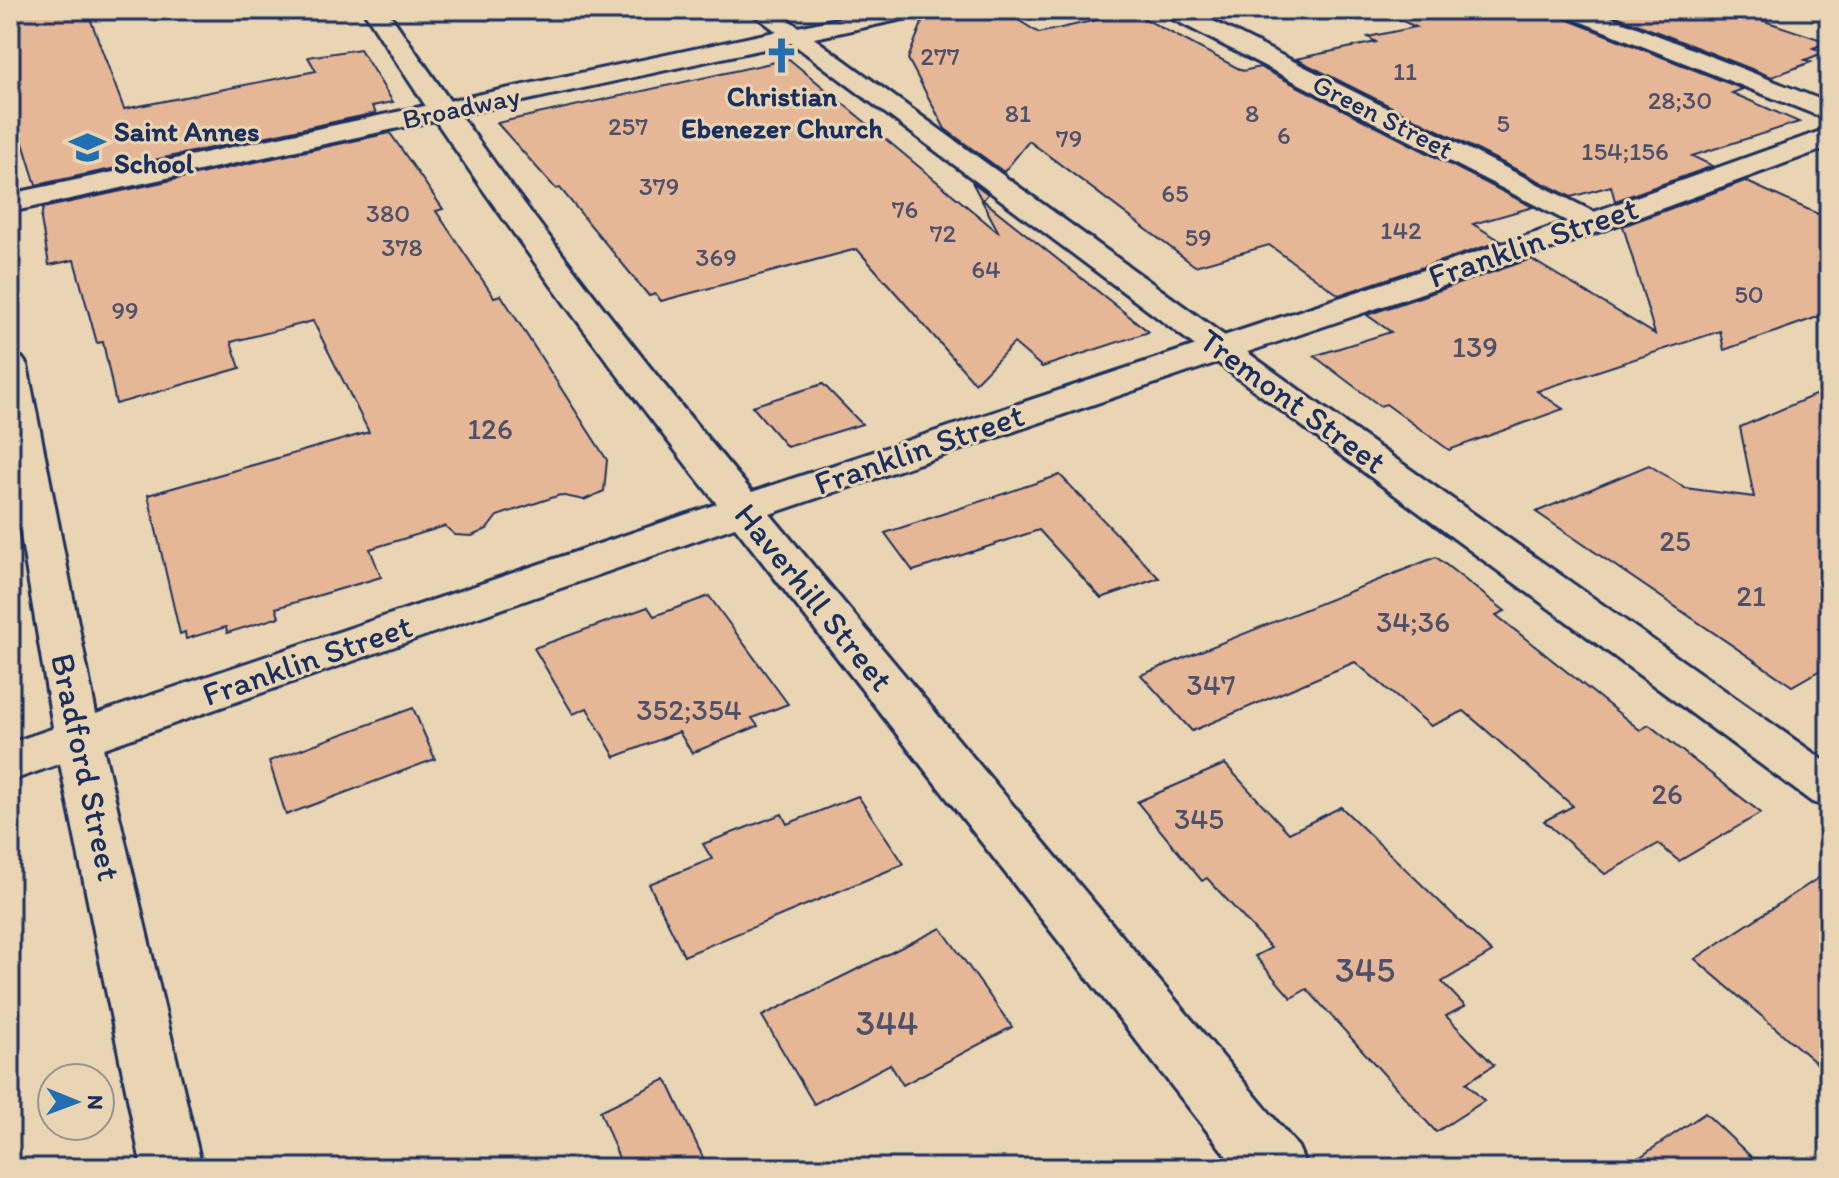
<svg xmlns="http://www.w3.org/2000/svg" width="1839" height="1178" font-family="Itim,sans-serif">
  <rect width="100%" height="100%" fill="#e9d5b3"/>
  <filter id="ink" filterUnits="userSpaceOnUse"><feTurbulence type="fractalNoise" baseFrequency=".0125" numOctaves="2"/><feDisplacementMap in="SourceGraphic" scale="16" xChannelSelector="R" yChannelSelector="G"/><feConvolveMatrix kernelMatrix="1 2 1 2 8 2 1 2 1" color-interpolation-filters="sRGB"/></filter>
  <g filter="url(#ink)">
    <!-- building -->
    <g fill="#e6b796" stroke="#1b2f5e" stroke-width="2">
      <polygon points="10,10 87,10 124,109 316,71 308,57 360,49 393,102 372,106 376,113 36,185 10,101"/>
      <polygon points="927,10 1002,10 1039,33 1132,12 1243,71 1260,67 1533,207 1473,224 1501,241 1339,295 1269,245 1195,266 1029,141 1004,172 945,129 908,59"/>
      <polygon points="1378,10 1557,10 1563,18 1743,89 1732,93 1799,122 1692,156 1713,166 1615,201 1611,186 1571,197 1296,59 1376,42 1368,37 1416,27"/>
      <polygon points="1601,10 1731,10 1828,42 1813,48 1825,52 1805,60 1811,62 1772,77"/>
      <polygon points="789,59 999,233 972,182 988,194 983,200 1149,332 1042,367 1014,343 975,383 857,249 661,301 656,294 649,296 560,188 556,189 497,123"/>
      <polygon points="390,133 443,209 436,211 494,297 501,295 607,460 604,491 584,500 560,495 497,516 487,529 472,536 455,535 445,526 370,549 381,577 276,608 279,617 227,633 226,627 186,639 185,632 180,634 148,495 369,432 313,321 231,342 240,368 116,404 103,342 97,343 74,260 49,265 41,219 43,208"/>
      <polygon points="1745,181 1829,219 1829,313 1724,350 1720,331 1537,391 1563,409 1449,450 1386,404 1380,406 1314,356 1391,332 1367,315 1531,259 1655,334 1623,226"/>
      <polygon points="823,384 862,424 787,447 752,406"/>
      <polygon points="1829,389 1829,665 1792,686 1536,512 1649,465 1685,488 1754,497 1740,427"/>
      <polygon points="1060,475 1159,578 1101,598 1039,530 913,571 885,533"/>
      <polygon points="1436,557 1505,611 1496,615 1640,730 1649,725 1761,813 1679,861 1658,844 1605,874 1544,821 1573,806 1464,711 1431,726 1355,662 1192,731 1141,675"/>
      <polygon points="709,596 788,704 752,718 758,726 692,753 679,732 615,757 587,708 573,714 534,648 648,607 654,616"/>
      <polygon points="413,708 435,759 286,815 269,761"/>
      <polygon points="1225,764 1289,833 1341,807 1492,952 1442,982 1465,1006 1446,1016 1494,1065 1466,1083 1484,1101 1436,1132 1307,989 1291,998 1255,956 1271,948 1207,878 1202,881 1137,802"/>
      <polygon points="858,796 904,864 684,956 649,884 712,859 703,844 782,814 787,824"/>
      <polygon points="1829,871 1829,1074 1695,959"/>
      <polygon points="941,928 1012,1027 903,1085 890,1064 814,1104 762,1016"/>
      <polygon points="666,1079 708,1168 623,1168 600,1111"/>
      <polygon points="1705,1113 1763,1168 1624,1168"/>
    </g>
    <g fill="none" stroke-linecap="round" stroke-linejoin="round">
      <defs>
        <g id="street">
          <polygon points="748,10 775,10 1360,434 1829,764 1829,807 1812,802 1334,450"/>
          <polygon points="1161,10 1191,10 1604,217 1608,223 1604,229 1593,232 1582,229 1165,15"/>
          <polygon points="1560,10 1593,10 1829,103 1829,120 1564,15"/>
          <polygon points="10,355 22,358 27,365 101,739 202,1168 142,1168 55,739 10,470"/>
        </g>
        <path id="secondary" d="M 363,10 L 387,10 C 500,177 623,338 752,492 L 1535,233 L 1829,128 L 1829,147 L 1557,247 L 770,514 L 1298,1147 L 1307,1168 L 1236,1168 L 735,527 L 10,781 L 10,743 L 717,504 C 592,345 472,181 363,10 Z"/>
        <polygon id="primary" points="878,10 924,10 921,15 912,17 10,212 10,194"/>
      </defs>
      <!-- street casing -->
      <use href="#street" stroke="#1b2f5e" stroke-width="6"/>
      <!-- secondary casing -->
      <use href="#secondary" stroke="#1b2f5e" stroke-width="6"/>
      <!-- primary casing -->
      <use href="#primary" stroke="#1b2f5e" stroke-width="6"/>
      <!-- street -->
      <use href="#street" fill="#e9d5b3" fill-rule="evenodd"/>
      <!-- secondary -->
      <use href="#secondary" fill="#e9d5b3" fill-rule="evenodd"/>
      <!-- primary -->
      <use href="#primary" fill="#e9d5b3" fill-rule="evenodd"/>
    </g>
  </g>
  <!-- icons -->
  <defs>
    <symbol id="church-bare" viewBox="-9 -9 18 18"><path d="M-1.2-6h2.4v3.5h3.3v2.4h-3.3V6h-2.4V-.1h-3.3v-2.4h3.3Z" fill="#1f6fb2" stroke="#e9d5b3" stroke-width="2.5" paint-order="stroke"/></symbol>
    <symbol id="school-bare" viewBox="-9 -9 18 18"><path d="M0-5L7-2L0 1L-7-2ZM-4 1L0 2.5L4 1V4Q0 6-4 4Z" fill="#1f6fb2" stroke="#e9d5b3" stroke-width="2.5" paint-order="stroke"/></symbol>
  </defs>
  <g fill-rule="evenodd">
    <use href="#church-bare" x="756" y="30" width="51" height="51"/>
    <use href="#school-bare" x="62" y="122" width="51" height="51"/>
  </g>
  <g text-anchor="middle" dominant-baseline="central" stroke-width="6" stroke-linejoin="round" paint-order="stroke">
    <!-- far-number labels -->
    <g font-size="26" fill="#4e516c">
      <text x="940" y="56">277</text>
      <text x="1405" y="71">11</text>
      <text x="1680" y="100">28;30</text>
      <text x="1018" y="113">81</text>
      <text x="1252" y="113">8</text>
      <text x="1503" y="123">5</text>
      <text x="628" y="126">257</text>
      <text x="1284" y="135">6</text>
      <text x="1069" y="138">79</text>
      <text x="1625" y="151">154;156</text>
      <text x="659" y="186">379</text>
      <text x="1175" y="193">65</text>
      <text x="905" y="209">76</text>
      <text x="388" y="213">380</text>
      <text x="1401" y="230">142</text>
      <text x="943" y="233">72</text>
      <text x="1198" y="237">59</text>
      <text x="402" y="247">378</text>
      <text x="716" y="257">369</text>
      <text x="986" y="269">64</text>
      <text x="1749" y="294">50</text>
      <text x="125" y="310">99</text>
    </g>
    <!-- far-poi labels -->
    <g font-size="28" font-weight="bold" fill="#1b2f5e" stroke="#e9d5b3">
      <text x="782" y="96">Christian<tspan x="782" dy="32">Ebenezer Church</tspan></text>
      <text x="114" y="131" text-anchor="start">Saint Annes<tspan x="114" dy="32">School</tspan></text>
    </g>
    <!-- far-street labels -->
    <g font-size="28" fill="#1b2f5e" stroke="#e9d5b3">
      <text transform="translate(461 107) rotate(-12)">Broadway</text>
      <text transform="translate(1383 116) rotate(27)">Green Street</text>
    </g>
    <!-- number labels -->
    <g font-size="30" fill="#4e516c">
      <text x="1475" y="346">139</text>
      <text x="490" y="428">126</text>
      <text x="1675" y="540">25</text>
      <text x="1751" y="595">21</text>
      <text x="1413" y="621">34;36</text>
      <text x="1211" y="684">347</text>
      <text x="689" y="709">352;354</text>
      <text x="1667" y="793">26</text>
      <text x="1199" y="818">345</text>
    </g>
    <!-- street labels -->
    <g font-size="34" fill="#1b2f5e" stroke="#e9d5b3">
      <text transform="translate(1533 242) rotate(-19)">Franklin Street</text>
      <text transform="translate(1293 401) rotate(36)">Tremont Street</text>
      <text transform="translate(919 449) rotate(-19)">Franklin Street</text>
      <text transform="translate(814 597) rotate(51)">Haverhill Street</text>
      <text transform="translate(307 660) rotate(-19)">Franklin Street</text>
      <text transform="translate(86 767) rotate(78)">Bradford Street</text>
    </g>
    <!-- near-number labels -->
    <g font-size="36" fill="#4e516c">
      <text x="1365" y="969">345</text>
      <text x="887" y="1022">344</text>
    </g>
  </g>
  <!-- margin -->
  <rect width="1839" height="1178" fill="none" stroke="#e9d5b3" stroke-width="40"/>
  <rect x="20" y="20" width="1799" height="1138" fill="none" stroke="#1b2f5e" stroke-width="3" filter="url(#ink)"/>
  <!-- north arrow -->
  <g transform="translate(76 1102) rotate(91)"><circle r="38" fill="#e9d5b3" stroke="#979391" stroke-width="2"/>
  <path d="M0-6L14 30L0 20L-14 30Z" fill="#1f6fb2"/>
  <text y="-12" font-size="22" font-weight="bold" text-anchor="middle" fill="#1b2f5e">N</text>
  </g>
</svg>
